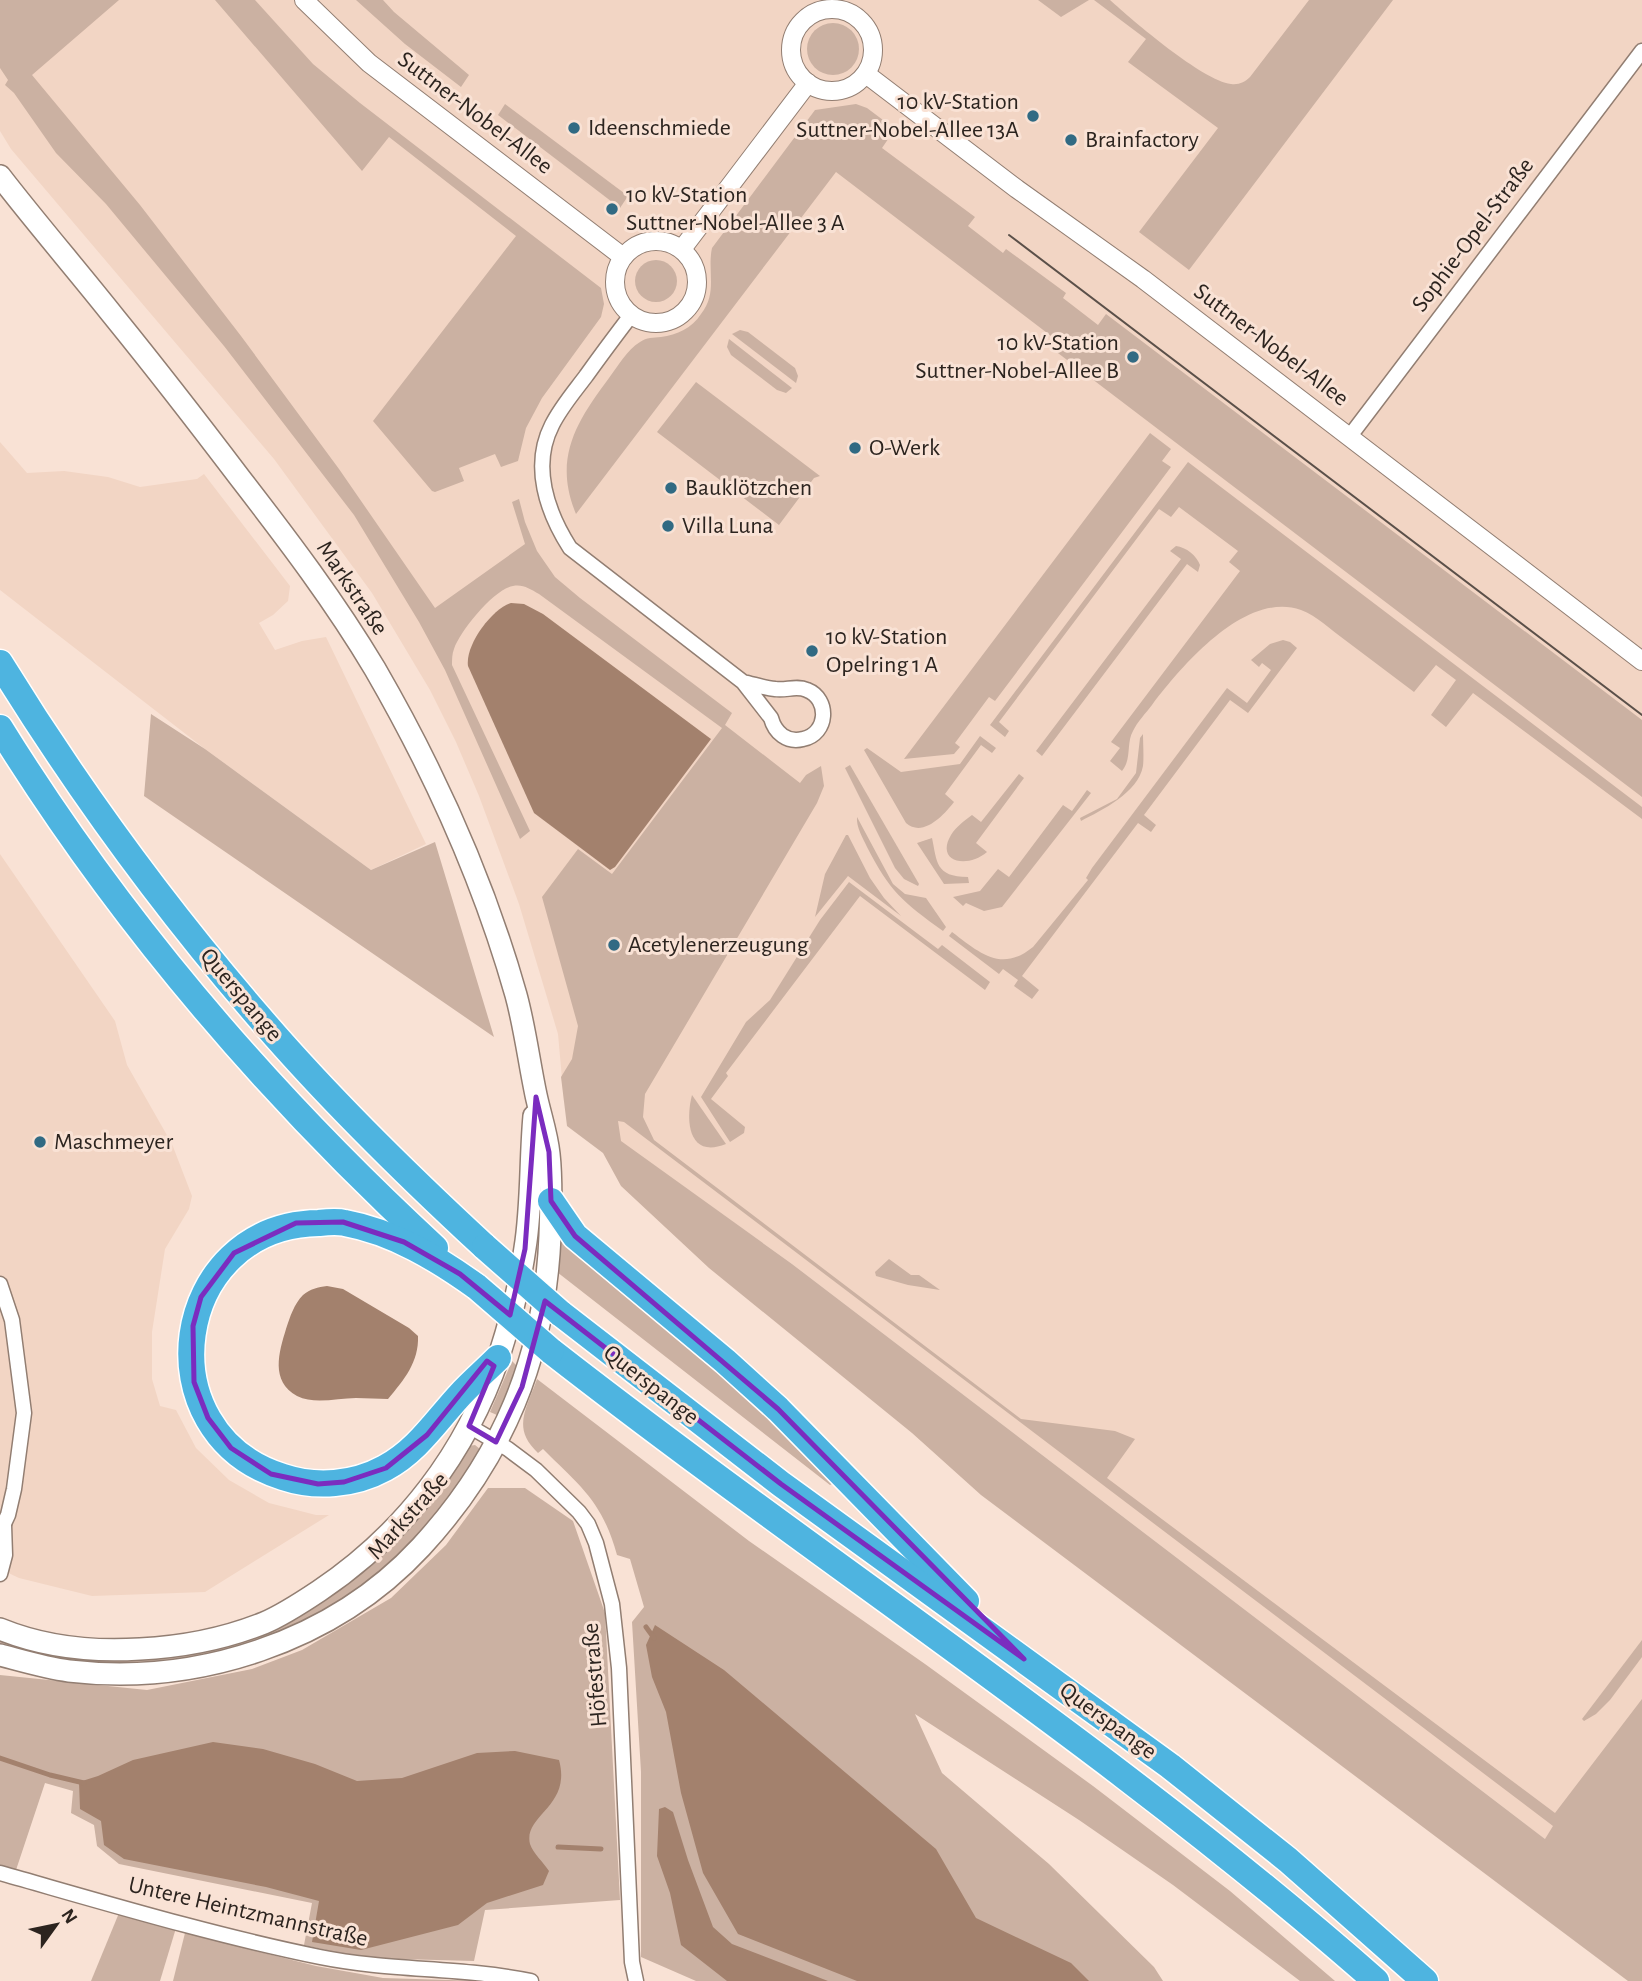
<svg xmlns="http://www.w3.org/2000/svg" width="1642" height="1981" font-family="'Alegreya Sans',sans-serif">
  <rect width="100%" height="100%" fill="#f9e2d5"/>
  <!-- built -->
  <g fill="#f2d5c4">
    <polygon points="0,0 1642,0 1642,1913 792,1264 564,1101 558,1034 519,904 479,796 456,742 430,690 372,593 274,459 11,149 0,131"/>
    <polygon points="0,442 27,473 64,471 108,477 140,487 197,479 204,474 290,586 288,601 273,615 259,623 275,650 302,641 326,637 426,844 371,870 205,749 0,590"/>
    <polygon points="0,854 115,1021 127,1065 172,1144 192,1196 189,1209 165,1249 152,1332 152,1379 160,1406 176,1410 196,1448 229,1480 269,1503 316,1515 329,1515 205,1592 92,1596 19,1578 0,1569"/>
  </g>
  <!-- green -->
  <g fill="#cbb1a2" fill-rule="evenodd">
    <path d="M 0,0 L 119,0 L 32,75 L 140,205 L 241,336 L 339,469 L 435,608 L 525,544 L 512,502 L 519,499 L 525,522 L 537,551 L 555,577 L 580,598 L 732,713 L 725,725 L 800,783 L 806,775 L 821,766 L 824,786 L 817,803 L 645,1094 L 643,1117 L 654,1140 L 1021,1419 L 1115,1431 L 1135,1439 L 1107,1478 L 1555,1813 L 1642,1699 L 1642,1981 L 1628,1981 L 981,1495 L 912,1433 L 709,1268 L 621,1186 L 603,1153 L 567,1126 L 561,1077 L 572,1059 L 578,1026 L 542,897 L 578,849 L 612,874 L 722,728 L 539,594 C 530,589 523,584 513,586 C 494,589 460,631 454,649 C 452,654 452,659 452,665 L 530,831 L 520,839 L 445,670 L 419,622 L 354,515 L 224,346 L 106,204 L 56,153 L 14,93 L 5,85 L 8,80 L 0,68 ZM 618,1121 L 624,1122 L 1553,1826 L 1545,1839 L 792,1264 L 621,1141 Z"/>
    <polygon points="215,0 255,0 313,64 360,103 601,288 604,304 601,317 542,398 526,428 518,461 501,467 495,454 459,468 464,481 435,492 432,491 373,421 516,236 389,137 362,171"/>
    <polygon points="356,0 383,0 394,12 469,75 461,87 405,44"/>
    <polygon points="1038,0 1089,0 1061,17"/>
    <path d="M 1094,0 L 1110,0 C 1132,20 1203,81 1231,84 C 1239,85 1245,82 1250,77 L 1309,0 L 1393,0 L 1189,270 L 1139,232 L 1218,128 L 1128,62 L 1146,39 Z"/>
    <circle cx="833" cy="49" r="26"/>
    <polygon points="505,104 628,196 620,208 498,115"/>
    <path d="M 856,104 L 867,108 L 895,129 L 882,148 L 975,217 L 968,226 L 1003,253 L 1006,249 L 1066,293 L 1063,298 L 1098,325 L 1106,314 L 1642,720 L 1642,797 L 1050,347 L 1055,339 L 836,172 L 576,514 C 553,459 576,422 609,378 C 618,366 627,350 640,342 C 647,337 653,338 661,337 C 677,335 692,328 701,314 C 718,293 707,271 712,248 L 815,110 Z"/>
    <circle cx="656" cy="281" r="21"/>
    <polygon points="740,330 748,332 795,368 798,376 796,383 732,334"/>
    <polygon points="729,339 792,388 786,393 777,390 731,355 727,347"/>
    <polygon points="696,382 820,476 814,478 779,525 657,432"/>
    <polygon points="1150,433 1171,449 1162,461 1171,467 995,701 989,697 955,743 960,747 954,754 904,759"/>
    <path d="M 1188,462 L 1642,807 L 1642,819 L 1473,693 L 1446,727 L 1431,715 L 1456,680 L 1436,665 L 1414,692 C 1391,675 1368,657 1345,640 C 1331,630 1317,616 1301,610 C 1245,590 1180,668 1152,705 C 1146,713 1137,722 1133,731 C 1126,743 1132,759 1122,771 L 1110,761 L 1120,748 L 1111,742 L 1240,571 L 1229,562 L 1238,551 L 1179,507 L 1171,517 L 1159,509 L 999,722 L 1009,731 L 1005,737 L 990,725 Z"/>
    <path d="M 1176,546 C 1186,547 1197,556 1200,565 L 1198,572 L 1187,564 L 1042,756 L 1036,751 L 1181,559 L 1170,551 Z"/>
    <path d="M 1283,640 L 1290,642 L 1297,648 L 1248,713 L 1230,700 L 1144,815 L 1156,825 L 1151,832 L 1138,823 L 1022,976 L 1039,990 L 1032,999 L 1014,986 L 1018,980 L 1003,969 L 999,974 L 949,936 L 952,932 C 980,953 1001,973 1033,947 L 1088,880 L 1086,878 L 1092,868 L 1227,688 L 1247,703 L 1271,670 L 1262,663 L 1259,667 L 1251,660 L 1270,644 Z"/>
    <polygon points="151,714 205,749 371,870 435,842 494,1037 144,796"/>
    <path d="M 1143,734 C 1143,742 1144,757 1143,766 C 1138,793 1102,810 1081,821 L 1080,818 L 1117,799 L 1136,773 L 1140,738 Z"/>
    <path d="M 980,736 L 996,748 L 992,753 L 981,745 L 945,794 L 954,802 C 944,815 923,838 906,823 L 864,750 L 867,748 L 901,772 L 960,764 Z"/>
    <polygon points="850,765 919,884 918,886 904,879 895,868 845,768"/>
    <path d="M 1019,774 L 1024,778 L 976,843 L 987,852 C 967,869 935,862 951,835 C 956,827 964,821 972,815 L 981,822 Z"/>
    <polygon points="1087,790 1091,793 1002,907 984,911 966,903 963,906 953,897 980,891 998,869 1009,877 1063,805 1072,811"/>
    <path d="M 857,817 L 893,884 L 905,894 L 926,898 L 946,927 L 943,931 C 903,902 890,892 867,847 C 863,838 856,827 857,817 Z"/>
    <polygon points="846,835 848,835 870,878 884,898 901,916 848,876 815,917 825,874"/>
    <path d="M 932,838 C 937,861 935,877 968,877 L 969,883 L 944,884 L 917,843 Z"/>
    <polygon points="849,882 938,949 942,945 990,982 985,990 860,896 726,1073 728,1076 711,1099 745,1127 744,1133 730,1142 701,1097 746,1022 770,1000 820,920"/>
    <path d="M 692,1095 L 726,1144 C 689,1159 685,1122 692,1095 Z"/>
    <polygon points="561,1237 579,1256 737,1386 834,1483 830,1485 557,1272"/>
    <polygon points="889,1259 911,1275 919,1275 940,1290 908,1285 876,1276 875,1272"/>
    <polygon points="512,1361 522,1371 504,1418 490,1412"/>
    <path d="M 537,1379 L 749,1541 L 925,1664 L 1093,1786 L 1230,1891 L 1335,1981 L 1300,1981 L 1173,1885 L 1079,1820 L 915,1714 L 942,1773 L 1049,1864 L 1154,1967 L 1163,1981 L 696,1981 L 641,1957 L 641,1772 L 632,1622 L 644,1607 L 630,1559 L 617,1555 C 602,1501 581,1487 543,1449 L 538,1453 C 511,1428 527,1408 537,1379 Z"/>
    <polygon points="475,1445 480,1449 447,1508 374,1579 311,1622 210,1657 121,1666 52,1659 0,1647 0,1640 81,1657 288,1618 469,1446"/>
    <polygon points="488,1488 525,1488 573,1521 605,1613 620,1900 485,1910 474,1961 362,1958 304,1945 312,1903 119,1864 97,1846 94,1825 71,1813 73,1791 45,1783 16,1870 0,1866 0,1675 147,1690 252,1669 302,1650 391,1598 446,1545"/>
    <polygon points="1642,1640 1642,1657 1610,1700 1596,1714 1584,1721 1582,1719"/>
    <polygon points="119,1913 176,1928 160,1981 91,1981"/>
    <polygon points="185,1933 316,1966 383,1978 481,1981 173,1981"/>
  </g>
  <!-- water -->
  <g fill="#a3816d">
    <path d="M 511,603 L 524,604 L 543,614 L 711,739 L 615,867 L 610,870 L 534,813 L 468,666 C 465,645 492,609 511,603 Z"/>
    <path d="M 327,1286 L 343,1289 L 409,1328 L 418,1336 C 419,1362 404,1380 388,1399 C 378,1399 367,1398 356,1398 C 337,1398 315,1405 297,1396 C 270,1381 279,1352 286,1329 C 290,1317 294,1304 303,1295 C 310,1289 318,1287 327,1286 Z"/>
    <polygon points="655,1625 724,1670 936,1849 976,1918 1071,1963 1089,1981 857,1981 738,1934 703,1873 681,1793 666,1712 652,1677 646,1645"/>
    <path d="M 213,1742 L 263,1749 L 315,1764 L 357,1781 L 402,1778 L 477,1753 L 515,1751 L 559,1760 C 572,1807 523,1815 530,1844 C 533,1853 544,1863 549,1871 L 543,1885 L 487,1903 L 458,1925 L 361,1950 L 312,1942 L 319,1901 L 266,1887 L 124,1859 L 104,1845 L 101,1821 L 80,1809 L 79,1782 L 98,1776 L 133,1760 Z"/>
    <polygon points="665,1807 673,1812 688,1860 713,1927 732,1944 828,1981 727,1981 681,1945 670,1893 657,1856 659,1809"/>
  </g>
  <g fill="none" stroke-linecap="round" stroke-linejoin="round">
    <!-- stream -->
    <g stroke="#a3816d" stroke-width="5">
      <polyline points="646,1627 654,1638"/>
      <polyline points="0,1758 50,1775 84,1783"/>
      <polyline points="558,1847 601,1849"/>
    </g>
    <defs>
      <g id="minor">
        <path d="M 632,314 C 616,335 601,355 586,376 C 574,392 561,407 552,425 C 531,466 547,512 570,548 L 743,682 L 771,718 C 775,733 787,743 803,739 C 828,734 830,699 807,690 C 796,685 786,691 775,689 C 764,688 753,684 743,682"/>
        <polyline points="1350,436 1642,51"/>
        <polyline points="0,1284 12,1320 24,1413 14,1489 8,1515 0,1532"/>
        <polyline points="469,1426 508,1449 536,1470 579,1512 588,1524 596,1543 612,1604 619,1668 632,1962 636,1981"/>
        <polyline points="0,1574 5,1555 4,1525"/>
        <path d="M 0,1873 C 106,1903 212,1935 320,1957 C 389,1971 461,1967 531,1981"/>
      </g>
      <g id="tertiary">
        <polyline points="304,0 369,63 623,257"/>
        <circle cx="832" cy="50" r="41"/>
        <polyline points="866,74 1017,189 1143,279 1642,661"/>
        <circle cx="656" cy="282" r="41"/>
        <polyline points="682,249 808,83"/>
      </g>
      <g id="secondary">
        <path d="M 0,176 C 37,224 77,270 115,318 C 158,371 199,424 240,478 C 288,540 335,602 375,669 C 434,771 484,882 516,995 C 525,1028 529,1062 536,1095 C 540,1114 547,1134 549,1154 C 552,1181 551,1209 550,1236 C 545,1357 503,1458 421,1547 C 333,1642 197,1686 69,1671 C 46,1668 23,1661 0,1655"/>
        <path d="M 0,1629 C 44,1647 93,1652 140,1649 C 182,1647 224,1639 264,1623 C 283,1615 301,1603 319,1591 C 404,1534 466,1453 499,1356 C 510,1322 520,1284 525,1248 C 532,1205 530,1160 534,1116"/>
      </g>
      <g id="motorway">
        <path d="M 0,663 C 77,788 163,906 259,1017 C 329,1099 406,1174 485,1247"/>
        <path d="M 0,728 C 119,920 269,1095 435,1248"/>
        <polyline points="551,1201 575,1236 725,1361 778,1409 966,1601"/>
        <path d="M 477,1287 C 438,1259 394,1232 345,1223 C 337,1221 327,1222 319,1223 C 171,1225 142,1433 283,1477 C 316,1488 354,1485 385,1468 C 417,1451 436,1421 460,1395 C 472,1382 486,1370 498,1358"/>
        <polyline points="560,1313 781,1484 1170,1766 1288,1860 1425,1981"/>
        <path d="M 551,1351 C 824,1564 1116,1752 1376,1981"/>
      </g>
    </defs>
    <!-- minor casing -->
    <use href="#minor" stroke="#927e72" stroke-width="17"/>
    <!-- tertiary casing -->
    <use href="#tertiary" stroke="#927e72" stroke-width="20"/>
    <!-- secondary casing -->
    <use href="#secondary" stroke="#927e72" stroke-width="24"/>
    <!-- motorway casing -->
    <use href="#motorway" stroke="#fff" stroke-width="29"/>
    <!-- minor -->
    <use href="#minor" stroke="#fff" stroke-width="14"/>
    <!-- tertiary -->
    <use href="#tertiary" stroke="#fff" stroke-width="18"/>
    <!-- secondary -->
    <use href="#secondary" stroke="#fff" stroke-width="21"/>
    <!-- motorway -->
    <use href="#motorway" stroke="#4eb4e0" stroke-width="26"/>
    <!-- tram -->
    <polyline stroke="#5b5049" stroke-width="2" points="1009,235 1642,715"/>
    <defs>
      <g id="motorway-bridge">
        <polyline points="485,1247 560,1313"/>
        <polyline points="477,1287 551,1351"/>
      </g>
    </defs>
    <!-- motorway-bridge casing -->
    <use href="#motorway-bridge" stroke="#fff" stroke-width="29" stroke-linecap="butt"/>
    <!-- motorway-bridge -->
    <use href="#motorway-bridge" stroke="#4eb4e0" stroke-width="26"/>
  </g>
  <!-- marked area -->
  <path fill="none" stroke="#7b2cbf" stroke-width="5" stroke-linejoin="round" d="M 536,1097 L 549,1152 L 551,1201 L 575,1236 L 778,1409 L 1024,1659 L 781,1484 L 545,1301 L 522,1387 L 496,1442 L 469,1426 L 494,1366 L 487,1361 L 427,1435 L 386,1468 L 344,1482 L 318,1484 L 271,1474 L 231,1448 L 208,1418 L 194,1382 L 193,1326 L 201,1297 L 234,1253 L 296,1223 L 343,1222 L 404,1242 L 460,1274 L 510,1315 L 525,1249 Z"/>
  <!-- markers -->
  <g fill="#316a83" stroke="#f9e2d5" stroke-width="2.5">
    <circle cx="1033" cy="116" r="7"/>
    <circle cx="574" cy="128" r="7"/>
    <circle cx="1071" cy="140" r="7"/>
    <circle cx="612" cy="209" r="7"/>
    <circle cx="1133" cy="357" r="7"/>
    <circle cx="855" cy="448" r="7"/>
    <circle cx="671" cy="488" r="7"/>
    <circle cx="668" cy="526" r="7"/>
    <circle cx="812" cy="651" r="7"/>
    <circle cx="614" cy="945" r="7"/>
    <circle cx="40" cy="1142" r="7"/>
  </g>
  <g text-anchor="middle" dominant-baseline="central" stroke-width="6" stroke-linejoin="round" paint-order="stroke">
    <!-- poi labels -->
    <g font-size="24" fill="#2c241f" stroke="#f9e2d5" text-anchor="start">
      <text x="1019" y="102" text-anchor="end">10 kV-Station<tspan x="1019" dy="28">Suttner-Nobel-Allee 13A</tspan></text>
      <text x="588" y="128">Ideenschmiede</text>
      <text x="1085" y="140">Brainfactory</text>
      <text x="626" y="195">10 kV-Station<tspan x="626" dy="28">Suttner-Nobel-Allee 3 A</tspan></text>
      <text x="1119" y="343" text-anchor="end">10 kV-Station<tspan x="1119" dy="28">Suttner-Nobel-Allee B</tspan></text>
      <text x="869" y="448">O-Werk</text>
      <text x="685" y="488">Bauklötzchen</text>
      <text x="682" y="526">Villa Luna</text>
      <text x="826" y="637">10 kV-Station<tspan x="826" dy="28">Opelring 1 A</tspan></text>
      <text x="628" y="945">Acetylenerzeugung</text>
      <text x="54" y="1142">Maschmeyer</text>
    </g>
    <!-- street labels -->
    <g font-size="24" fill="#2c241f" stroke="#f9e2d5">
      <text transform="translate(475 113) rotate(37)">Suttner-Nobel-Allee</text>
      <text transform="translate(1473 235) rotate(-53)">Sophie-Opel-Straße</text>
      <text transform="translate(1271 345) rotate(37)">Suttner-Nobel-Allee</text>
      <text transform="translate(352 588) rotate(56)">Markstraße</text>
      <text transform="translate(241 995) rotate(50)">Querspange</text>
      <text transform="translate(651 1385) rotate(38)">Querspange</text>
      <text transform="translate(408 1516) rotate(-48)">Markstraße</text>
      <text transform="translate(595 1675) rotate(-95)">Höfestraße</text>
      <text transform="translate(1108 1721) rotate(36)">Querspange</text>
      <text transform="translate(248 1912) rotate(13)">Untere Heintzmannstraße</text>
    </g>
  </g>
  <!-- north arrow -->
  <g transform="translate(56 1925) rotate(57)" stroke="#f9e2d5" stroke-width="5" paint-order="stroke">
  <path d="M0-5L12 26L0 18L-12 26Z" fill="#2c241f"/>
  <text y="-10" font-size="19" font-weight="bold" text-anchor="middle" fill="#2c241f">N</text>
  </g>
</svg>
